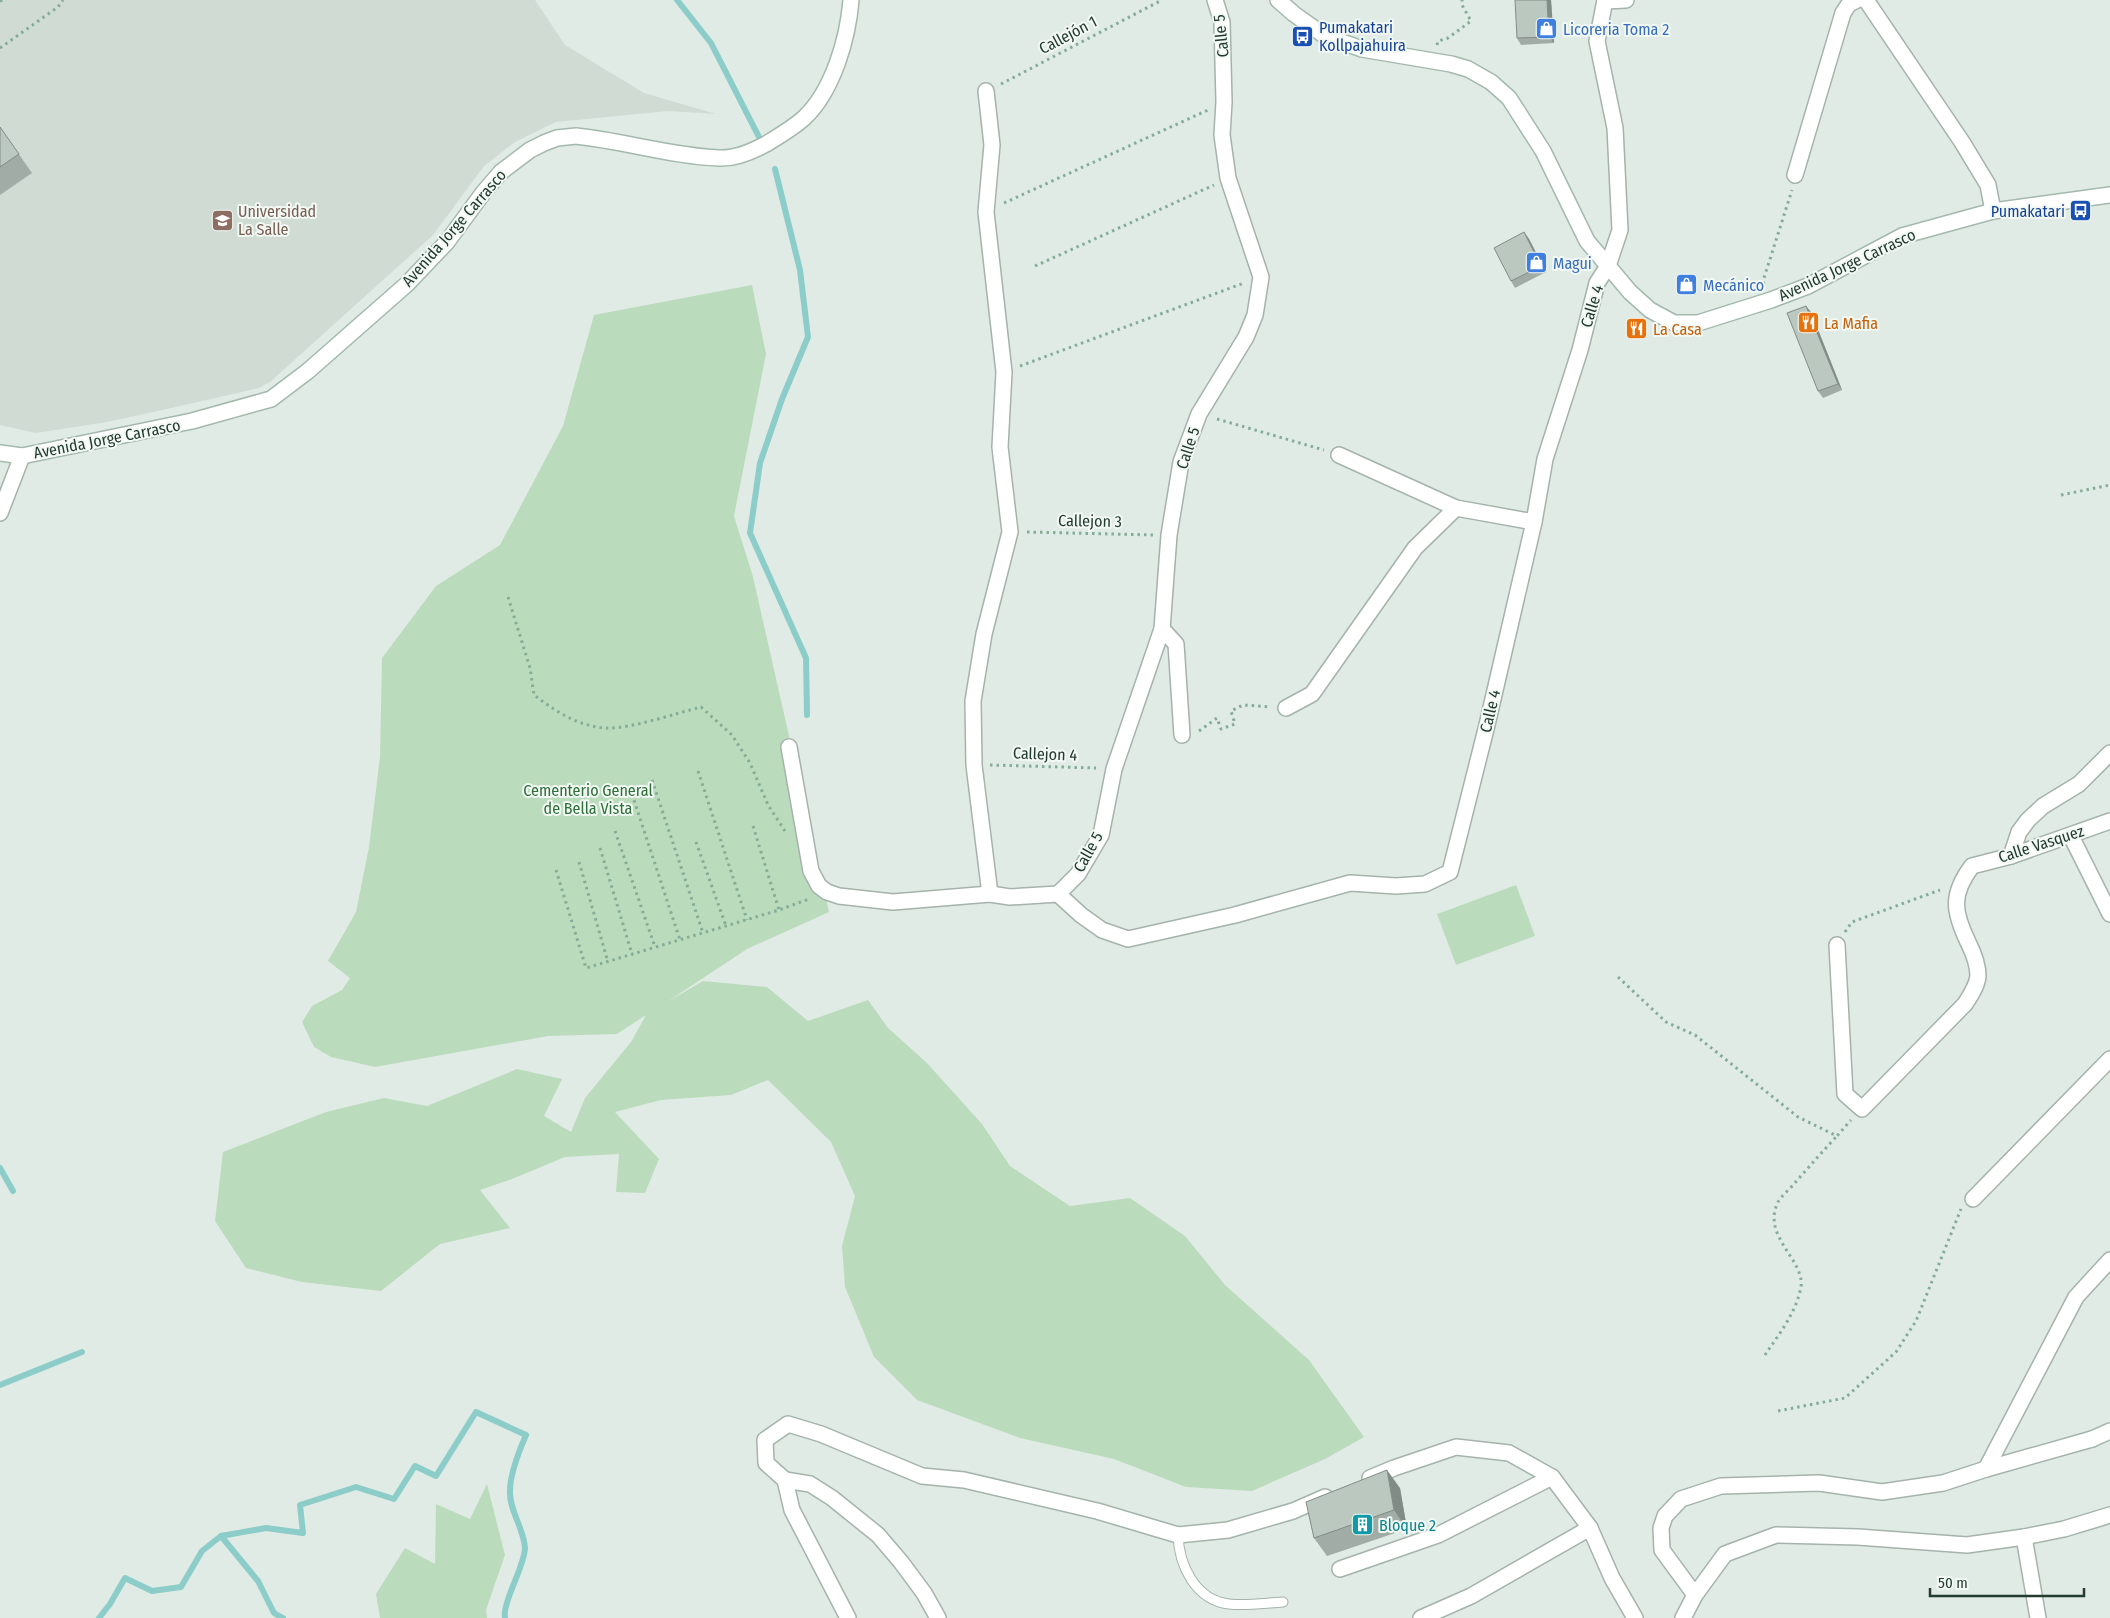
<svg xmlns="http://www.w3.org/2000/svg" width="2110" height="1618" font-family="'Fira Sans Condensed',sans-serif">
  <rect width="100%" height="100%" fill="#e1ebe5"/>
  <!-- built -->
  <polygon fill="#d0dbd3" points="0,0 535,0 565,45 644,93 716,114 668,111 556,122 515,142 484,166 433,235 270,382 259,388 158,411 107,422 36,433 0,425"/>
  <!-- green -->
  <g fill="#bbdbbd">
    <polygon points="752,285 766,354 734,516 753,577 829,912 747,949 667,1002 703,981 767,987 808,1021 868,1000 888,1028 927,1063 982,1124 1010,1166 1070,1206 1130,1198 1185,1236 1225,1285 1309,1360 1364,1437 1325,1459 1252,1491 1186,1487 1114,1459 1020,1438 917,1400 874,1357 845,1287 842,1246 855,1196 831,1142 768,1080 731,1095 661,1100 615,1112 659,1159 645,1193 616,1192 619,1154 565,1157 512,1179 480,1190 510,1228 440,1244 381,1291 302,1282 246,1268 215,1221 223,1152 326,1112 384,1098 427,1106 517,1069 562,1079 544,1116 571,1132 585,1098 631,1042 646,1015 617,1034 548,1036 375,1067 331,1057 314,1047 302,1022 312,1006 342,990 350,978 328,961 356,912 369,847 380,757 382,658 436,586 500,545 563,426 594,315"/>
    <polygon points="1516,885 1535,936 1456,965 1437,914"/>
    <polygon points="487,1484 505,1555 486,1610 487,1618 380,1618 376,1594 405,1548 435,1564 436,1504 470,1519"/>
  </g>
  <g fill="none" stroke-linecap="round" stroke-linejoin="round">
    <!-- stream -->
    <g stroke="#8ccdc9" stroke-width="6">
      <polyline points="677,0 711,43 761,141"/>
      <polyline points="775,169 800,270 808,337 782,399 760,463 750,533 806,658 807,715"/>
      <polyline points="0,1168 13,1191"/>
      <polyline points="0,1385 82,1352"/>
      <polyline points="221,1536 258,1581 274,1613 283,1618"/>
      <path d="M 99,1618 L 110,1604 L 125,1578 L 152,1591 L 181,1587 L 202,1551 L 221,1536 L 266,1528 L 303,1533 L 300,1505 L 356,1487 L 394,1499 L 415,1466 L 436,1476 L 476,1412 L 526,1435 C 519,1451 510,1474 510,1491 C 509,1510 524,1529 525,1548 C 525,1565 502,1603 505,1618"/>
    </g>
    <defs>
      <path id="lane" d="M 1178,1535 C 1179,1565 1195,1600 1229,1604 C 1246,1606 1265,1603 1283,1602"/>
      <g id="street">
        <polyline points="1866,0 1962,142 1988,185 1993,211"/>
        <polyline points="1605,1 1626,0"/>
        <polyline points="986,91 992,145 986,212 1004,372 1000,447 1010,532 984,634 973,701 974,765 990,894"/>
        <polyline points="1795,175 1843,13 1849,4 1857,0"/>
        <polyline points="1339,455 1456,508 1534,522"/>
        <polyline points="0,513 22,456"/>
        <polyline points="1162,629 1176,644 1182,735"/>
        <polyline points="1286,708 1312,694 1415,548 1456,508"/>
        <polyline points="789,747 811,871 819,886 827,892 839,896 893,902 990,894 1010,897 1058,894 1081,915 1102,930 1128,939 1235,915 1350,883 1396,886 1425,884 1450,872 1487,725 1534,522 1545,459 1580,350 1597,283 1608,266 1620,230 1615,128 1597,41 1605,0"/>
        <polyline points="2071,836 2110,914"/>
        <polyline points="2011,856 2019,832 2028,820 2043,806 2079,784 2110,753"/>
        <polyline points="1058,894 1078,874 1101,835 1114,769 1162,629 1169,535 1181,462 1199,414 1246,337 1255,315 1261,277 1228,178 1222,135 1224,102 1222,22 1215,0"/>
        <path d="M 1837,945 L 1845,1094 L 1862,1109 L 1965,1004 C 1971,995 1977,986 1978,976 C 1978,964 1973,952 1968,942 C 1953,911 1951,894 1972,866 L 2011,856 L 2110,821"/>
        <polyline points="1973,1199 2110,1059"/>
        <polyline points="1986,1469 2076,1297 2110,1260"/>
        <polyline points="1370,1478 1394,1468 1456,1447 1509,1453 1552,1477 1590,1528 1612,1578 1635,1618"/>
        <polyline points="785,1480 810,1484 832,1498 878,1535 901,1562 924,1593 938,1618"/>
        <polyline points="2024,1537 2038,1618"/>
        <polyline points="1340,1569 1438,1535 1552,1477"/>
        <polyline points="1695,1595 1662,1550 1661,1528 1665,1516 1681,1499 1721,1486 1819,1483 1882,1492 1943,1483 1986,1469 2092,1439"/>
        <polyline points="848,1618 792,1510 785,1480 766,1463 765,1440 788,1424 821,1434 922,1476 964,1480 1097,1511 1178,1535 1228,1530 1293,1511 1325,1497"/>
        <polyline points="1421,1618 1471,1596 1590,1528"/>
        <polyline points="1683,1618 1695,1595 1725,1554 1776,1535 1858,1537 1967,1545 2024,1537 2064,1529 2110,1515"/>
      </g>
      <g id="secondary">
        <polyline points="1278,0 1294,14 1325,36 1362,49 1451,64 1468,69 1491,82 1509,98 1543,151 1587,241 1630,292 1650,310 1674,323 1698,323 1771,300 1808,286 1902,236 1993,211 2110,195"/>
        <path d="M 0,453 L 22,456 L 192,421 L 271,399 L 308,371 L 407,284 L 447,242 L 483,193 L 501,172 L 530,150 L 544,143 L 557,138 L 576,136 C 624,141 671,156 719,158 C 735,159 753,151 766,144 C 779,136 793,128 804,118 C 833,91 848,38 851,0"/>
        <polyline points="2092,1439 2110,1431"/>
      </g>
    </defs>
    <!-- lane casing -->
    <use href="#lane" stroke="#a4b3ab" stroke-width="11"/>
    <!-- street casing -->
    <use href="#street" stroke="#a4b3ab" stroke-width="18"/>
    <!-- secondary casing -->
    <use href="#secondary" stroke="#a3b9ad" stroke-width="18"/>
    <!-- path -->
    <g stroke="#84ad97" stroke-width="3" stroke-dasharray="2.5 4" stroke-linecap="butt">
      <polyline points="0,1 4,0"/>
      <polyline points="1437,45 1438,41 1448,38 1471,21 1462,5 1462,0"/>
      <polyline points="0,48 58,7 63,0"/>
      <polyline points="1001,84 1162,0"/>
      <polyline points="1004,203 1208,110"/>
      <polyline points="1035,266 1214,185"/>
      <polyline points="1764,284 1763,281 1792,190"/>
      <polyline points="1020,366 1244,283"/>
      <polyline points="1217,419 1324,450"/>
      <polyline points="2061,495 2110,485"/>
      <polyline points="1027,532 1154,535"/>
      <path d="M 508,597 L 530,668 L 534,695 C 555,711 579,727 607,728 C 630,729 677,713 701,707 L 732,735 L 750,763 L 768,805 L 785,831"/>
      <polyline points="1199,731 1217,718 1221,729 1235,724 1231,711 1243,705 1271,707"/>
      <polyline points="990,765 1096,768"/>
      <polyline points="698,771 747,920"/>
      <polyline points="652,780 703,933"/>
      <polyline points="632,794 680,940"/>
      <polyline points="753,826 779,910"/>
      <polyline points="615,831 655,947"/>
      <polyline points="696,842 726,926"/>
      <polyline points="600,848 632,954"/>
      <polyline points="579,862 608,962"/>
      <polyline points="556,870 586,968 779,910 809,899"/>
      <polyline points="1845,932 1852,922 1940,890"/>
      <polyline points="1618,977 1666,1022 1695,1035 1798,1117 1837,1136 1851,1120"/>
      <path d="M 1765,1355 C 1779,1334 1796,1313 1801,1287 C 1805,1260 1761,1236 1778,1202 C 1781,1196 1789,1190 1793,1185 C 1808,1168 1822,1152 1837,1136"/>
      <polyline points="1778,1411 1845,1398 1896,1352 1916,1321 1961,1209"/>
    </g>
    <!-- lane -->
    <use href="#lane" stroke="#fff" stroke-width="9"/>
    <!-- street -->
    <use href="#street" stroke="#fff" stroke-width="15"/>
    <!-- secondary -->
    <use href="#secondary" stroke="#fff" stroke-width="15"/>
  </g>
  <!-- wall -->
  <g fill="#a0aca5">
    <polygon points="1551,0 1554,43 1521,45 1517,38"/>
    <polygon points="0,127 32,173 0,195"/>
    <polygon points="1524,232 1529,239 1546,272 1515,288 1511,281"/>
    <polygon points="1811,312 1842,390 1823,398 1818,391"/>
    <polygon points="1400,1488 1407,1529 1327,1556 1314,1538"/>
  </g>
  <!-- shaded-wall -->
  <g fill="#828c86">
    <polygon points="1547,0 1551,0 1554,43 1549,37"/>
    <polygon points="1524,232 1529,239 1546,272 1541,266"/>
    <polygon points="1806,306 1811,312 1842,390 1838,384"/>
    <polygon points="1387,1470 1400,1488 1407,1529 1394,1510"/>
  </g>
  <!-- building -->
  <g fill="#bac8c0" stroke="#828c86">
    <polygon points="1515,0 1547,0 1549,37 1517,38"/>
    <polygon points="0,127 19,154 0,167"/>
    <polygon points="1524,232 1541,266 1511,281 1494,248"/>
    <polygon points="1806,306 1838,384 1818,391 1787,313"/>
    <polygon points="1387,1470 1394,1510 1314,1538 1306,1502"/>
  </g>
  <!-- icons -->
  <defs>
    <symbol id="shop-square" viewBox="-11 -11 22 22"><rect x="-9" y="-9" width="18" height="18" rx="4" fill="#3f7fe0" stroke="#f2f8f3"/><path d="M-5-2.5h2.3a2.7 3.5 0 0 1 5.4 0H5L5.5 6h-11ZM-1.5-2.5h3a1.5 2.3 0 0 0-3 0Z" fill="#fff"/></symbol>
    <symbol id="bus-square" viewBox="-11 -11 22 22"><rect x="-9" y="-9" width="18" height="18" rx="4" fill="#1a4fb4" stroke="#f2f8f3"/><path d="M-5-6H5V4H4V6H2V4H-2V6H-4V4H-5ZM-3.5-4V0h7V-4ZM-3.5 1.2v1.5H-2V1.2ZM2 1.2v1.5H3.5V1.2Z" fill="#fff"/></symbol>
    <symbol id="university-square" viewBox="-11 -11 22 22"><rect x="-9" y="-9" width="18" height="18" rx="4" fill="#8d6e63" stroke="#f2f8f3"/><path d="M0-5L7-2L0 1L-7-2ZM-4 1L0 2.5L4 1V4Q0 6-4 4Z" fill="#fff"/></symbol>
    <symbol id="restaurant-square" viewBox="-11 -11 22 22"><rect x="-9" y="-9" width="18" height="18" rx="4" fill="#e8710a" stroke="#f2f8f3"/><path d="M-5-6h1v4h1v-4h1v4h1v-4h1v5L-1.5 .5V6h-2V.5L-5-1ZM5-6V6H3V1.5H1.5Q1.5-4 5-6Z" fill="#fff"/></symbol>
    <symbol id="building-square" viewBox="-11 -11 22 22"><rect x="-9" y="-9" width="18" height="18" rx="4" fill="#0f9aa8" stroke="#f2f8f3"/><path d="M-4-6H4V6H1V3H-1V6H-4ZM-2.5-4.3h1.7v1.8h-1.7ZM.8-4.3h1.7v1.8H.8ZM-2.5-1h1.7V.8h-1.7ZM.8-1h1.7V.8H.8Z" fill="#fff"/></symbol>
  </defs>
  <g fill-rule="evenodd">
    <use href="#shop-square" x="1534" y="16" width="25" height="25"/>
    <use href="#bus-square" x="1290" y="24" width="25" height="25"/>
    <use href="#bus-square" x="2068" y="198" width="25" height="25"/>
    <use href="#university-square" x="210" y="208" width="25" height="25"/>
    <use href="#shop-square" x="1524" y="250" width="25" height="25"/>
    <use href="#shop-square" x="1674" y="272" width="25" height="25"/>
    <use href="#restaurant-square" x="1796" y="310" width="25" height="25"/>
    <use href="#restaurant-square" x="1624" y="316" width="25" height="25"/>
    <use href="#building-square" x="1350" y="1512" width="25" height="25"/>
  </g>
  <g text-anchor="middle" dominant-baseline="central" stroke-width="4" stroke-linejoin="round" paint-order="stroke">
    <!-- transit labels -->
    <g font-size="16" fill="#164399" stroke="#f2f8f3" text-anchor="start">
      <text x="1319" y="27">Pumakatari<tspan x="1319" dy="18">Kollpajahuira</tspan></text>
      <text x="2065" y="211" text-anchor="end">Pumakatari</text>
    </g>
    <!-- shop labels -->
    <g font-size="16" fill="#366cbe" stroke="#f2f8f3" text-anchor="start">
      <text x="1563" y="29">Licoreria Toma 2</text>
      <text x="1553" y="263">Magui</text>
      <text x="1703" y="285">Mecánico</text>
    </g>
    <!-- street labels -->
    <g font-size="16" fill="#233b2f" stroke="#f2f8f3">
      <text transform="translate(1068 35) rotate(-28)">Callejón 1</text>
      <text transform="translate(1221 36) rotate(-96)">Calle 5</text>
      <text transform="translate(454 228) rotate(-49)">Avenida Jorge Carrasco</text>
      <text transform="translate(1847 265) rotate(-25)">Avenida Jorge Carrasco</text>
      <text transform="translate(1592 306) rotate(-73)">Calle 4</text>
      <text transform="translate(107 439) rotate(-11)">Avenida Jorge Carrasco</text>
      <text transform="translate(1188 448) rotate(-72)">Calle 5</text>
      <text transform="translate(1090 521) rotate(1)">Callejon 3</text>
      <text transform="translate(1490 711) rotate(-77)">Calle 4</text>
      <text transform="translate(1045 754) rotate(2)">Callejon 4</text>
      <text transform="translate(2041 844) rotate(-18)">Calle Vasquez</text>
      <text transform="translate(1088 852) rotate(-61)">Calle 5</text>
    </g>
    <!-- education labels -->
    <g font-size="16" fill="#785e54" stroke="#f2f8f3" text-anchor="start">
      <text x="238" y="211">Universidad<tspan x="238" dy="18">La Salle</tspan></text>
    </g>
    <!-- food labels -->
    <g font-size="16" fill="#c56008" stroke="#f2f8f3" text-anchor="start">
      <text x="1824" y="323">La Mafia</text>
      <text x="1653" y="329">La Casa</text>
    </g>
    <!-- park labels -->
    <g font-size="16" fill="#2f6f3a" stroke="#f2f8f3">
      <text x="588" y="790">Cementerio General<tspan x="588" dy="18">de Bella Vista</tspan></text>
    </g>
    <!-- culture labels -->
    <g font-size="16" fill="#0d838f" stroke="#f2f8f3" text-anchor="start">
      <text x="1379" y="1525">Bloque 2</text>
    </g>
  </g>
  <!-- scale -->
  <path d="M1930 1588v8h154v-8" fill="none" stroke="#233b2f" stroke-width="2.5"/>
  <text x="1938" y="1588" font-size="15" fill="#233b2f" stroke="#f2f8f3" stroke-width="4" paint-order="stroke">50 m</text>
</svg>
